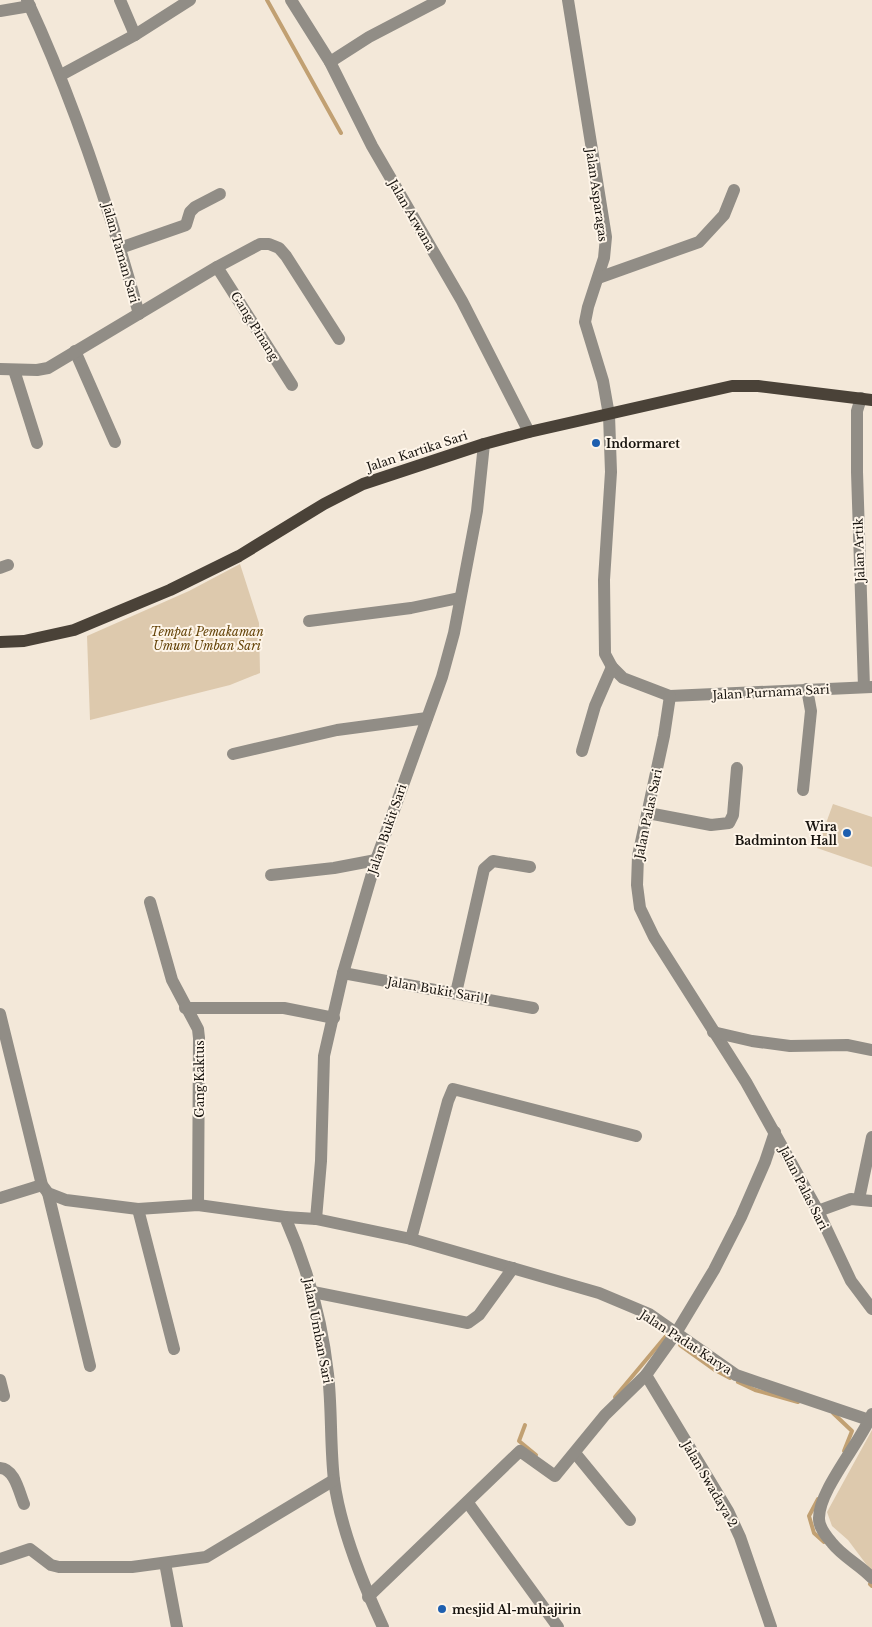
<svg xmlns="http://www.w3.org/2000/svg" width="872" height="1627" font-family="'Libre Baskerville',serif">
  <rect width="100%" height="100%" fill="#f3e8d9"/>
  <!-- green -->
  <g fill="#ddc9ad">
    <polygon points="240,564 259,623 260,673 230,685 90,720 87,636 189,591"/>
    <polygon points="833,804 872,817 872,867 817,848"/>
    <polygon points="872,1430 872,1572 848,1540 832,1526 827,1512"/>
  </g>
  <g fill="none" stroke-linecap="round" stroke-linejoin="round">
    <!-- stream -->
    <g stroke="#c1a072" stroke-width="4">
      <polyline points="267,0 341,133"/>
      <polyline points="680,1345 715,1370 730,1378"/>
      <polyline points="738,1382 755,1390 798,1402"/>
      <polyline points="615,1397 666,1336"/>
      <polyline points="833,1413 852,1431 844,1451"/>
      <polyline points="525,1425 519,1441 536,1455"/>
      <polyline points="818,1499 809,1516 814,1533 824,1542"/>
      <polyline points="870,1584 872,1586"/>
    </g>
    <!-- minor -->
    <g stroke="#918d86" stroke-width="12">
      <path d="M 27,0 C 74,101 109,207 139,314"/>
      <polyline points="120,0 135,35"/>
      <polyline points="291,0 330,62 372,146 462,301 529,432"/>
      <polyline points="568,0 606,237 604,258 588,307 585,322 603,381 609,415 611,472 604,580 605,654 612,667 623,678 670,696 872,687"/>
      <polyline points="0,11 30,6"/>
      <polyline points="330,62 369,37 440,0"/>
      <polyline points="61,75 135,35 190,0"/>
      <polyline points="120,248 186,225 190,212 195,207 220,194"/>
      <polyline points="217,267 292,385"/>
      <polyline points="598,278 699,242 724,215 734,190"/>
      <polyline points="75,351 115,442"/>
      <polyline points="0,369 37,370 48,368 217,267 260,244 269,244 279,248 286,256 339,339"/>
      <polyline points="14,370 37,443"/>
      <polyline points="861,398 857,411 857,472 864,687"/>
      <polyline points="0,568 8,565"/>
      <polyline points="309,621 411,608 459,598"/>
      <polyline points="670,696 664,736 638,856 637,885 640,908 654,937 746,1082 818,1211 851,1281 872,1309"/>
      <polyline points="582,751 595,706 612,667"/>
      <polyline points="233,754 337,730 427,718"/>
      <polyline points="803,790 811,711 807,689"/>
      <polyline points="648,813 711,825 729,823 733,815 737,768"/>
      <polyline points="271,875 334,868 376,860"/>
      <polyline points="150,902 172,980 198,1029 199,1038 198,1205"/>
      <polyline points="343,973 533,1008"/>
      <polyline points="456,993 484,869 493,861 530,867"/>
      <polyline points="185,1008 284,1008 334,1018"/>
      <path d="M 0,1014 L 42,1185 L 48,1193 L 66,1200 L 138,1209 L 198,1205 L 285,1217 C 307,1267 322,1319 328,1374 C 332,1409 330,1445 334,1480 C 340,1526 363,1584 383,1627"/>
      <polyline points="713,1032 752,1041 790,1046 847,1045 872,1050"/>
      <polyline points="48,1193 90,1366"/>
      <polyline points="0,1198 42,1185"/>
      <polyline points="859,1199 872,1137"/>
      <polyline points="138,1209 174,1349"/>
      <polyline points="818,1211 851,1199 872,1201"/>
      <polyline points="285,1217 316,1219 411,1239 599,1293 649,1314 736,1375 869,1420"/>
      <polyline points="316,1219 321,1161 324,1056 343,973 376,860 442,677 454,633 477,511 484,444"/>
      <polyline points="411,1239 448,1101 453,1089 636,1136"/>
      <polyline points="313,1292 468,1323 479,1315 513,1268"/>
      <polyline points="646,1375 728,1511 740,1537 771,1627"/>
      <polyline points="0,1380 4,1396"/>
      <path d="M 872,1414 C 860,1443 818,1491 819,1519 C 819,1528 827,1537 832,1543 C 843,1557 860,1565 872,1578"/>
      <polyline points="575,1453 630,1520"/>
      <path d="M 0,1468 C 15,1469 19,1492 24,1504"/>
      <polyline points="468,1503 558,1627"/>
      <polyline points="0,1559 30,1549 51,1565 59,1567 132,1567 206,1557 334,1480"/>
      <polyline points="165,1563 177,1627"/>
      <polyline points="368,1597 520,1451 555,1476 605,1415 646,1375 676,1333 714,1270 741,1217 765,1162 775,1132"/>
    </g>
    <!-- major -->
    <polyline stroke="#4a4238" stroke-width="12" points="0,642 24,641 74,630 170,590 239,556 324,504 363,484 484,444 529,432 732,386 758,386 872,400"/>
  </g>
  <!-- markers -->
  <g fill="#1e5faf" stroke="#fef5e9" stroke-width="2">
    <circle cx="596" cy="443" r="5"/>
    <circle cx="847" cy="833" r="5"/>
    <circle cx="442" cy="1609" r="5"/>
  </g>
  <g text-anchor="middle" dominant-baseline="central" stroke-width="4" stroke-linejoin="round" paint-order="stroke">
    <!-- street labels -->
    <g font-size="12" fill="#17130e" stroke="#fef5e9">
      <text transform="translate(597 195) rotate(82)">Jalan Asparagas</text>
      <text transform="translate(412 215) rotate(60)">Jalan Arwana</text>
      <text transform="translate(121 253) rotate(74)">Jalan Taman Sari</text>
      <text transform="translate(255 326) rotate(58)">Gang Pinang</text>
      <text transform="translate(417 451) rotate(-18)">Jalan Kartika Sari</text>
      <text transform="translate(859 550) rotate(-92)">Jalan Artik</text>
      <text transform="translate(771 692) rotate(-3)">Jalan Purnama Sari</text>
      <text transform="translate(648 814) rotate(-78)">Jalan Palas Sari</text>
      <text transform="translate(387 829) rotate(-71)">Jalan Bukit Sari</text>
      <text transform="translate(438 990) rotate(10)">Jalan Bukit Sari I</text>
      <text transform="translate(199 1079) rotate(-90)">Gang Kaktus</text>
      <text transform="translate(804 1188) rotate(63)">Jalan Palas Sari</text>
      <text transform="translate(318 1331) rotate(79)">Jalan Umban Sari</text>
      <text transform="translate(686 1342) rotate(33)">Jalan Padat Karya</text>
      <text transform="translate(710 1484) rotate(60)">Jalan Swadaya 2</text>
    </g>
    <!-- poi labels -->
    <g font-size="12" font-weight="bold" fill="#17130e" stroke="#fef5e9" text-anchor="start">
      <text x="606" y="443">Indormaret</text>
      <text x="837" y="826" text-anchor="end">Wira<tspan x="837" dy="14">Badminton Hall</tspan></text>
      <text x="452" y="1609">mesjid Al-muhajirin</text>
    </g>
    <!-- park labels -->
    <g font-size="12" font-style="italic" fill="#654409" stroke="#fef5e9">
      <text x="207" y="631">Tempat Pemakaman<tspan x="207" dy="14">Umum Umban Sari</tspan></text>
    </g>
  </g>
</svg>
